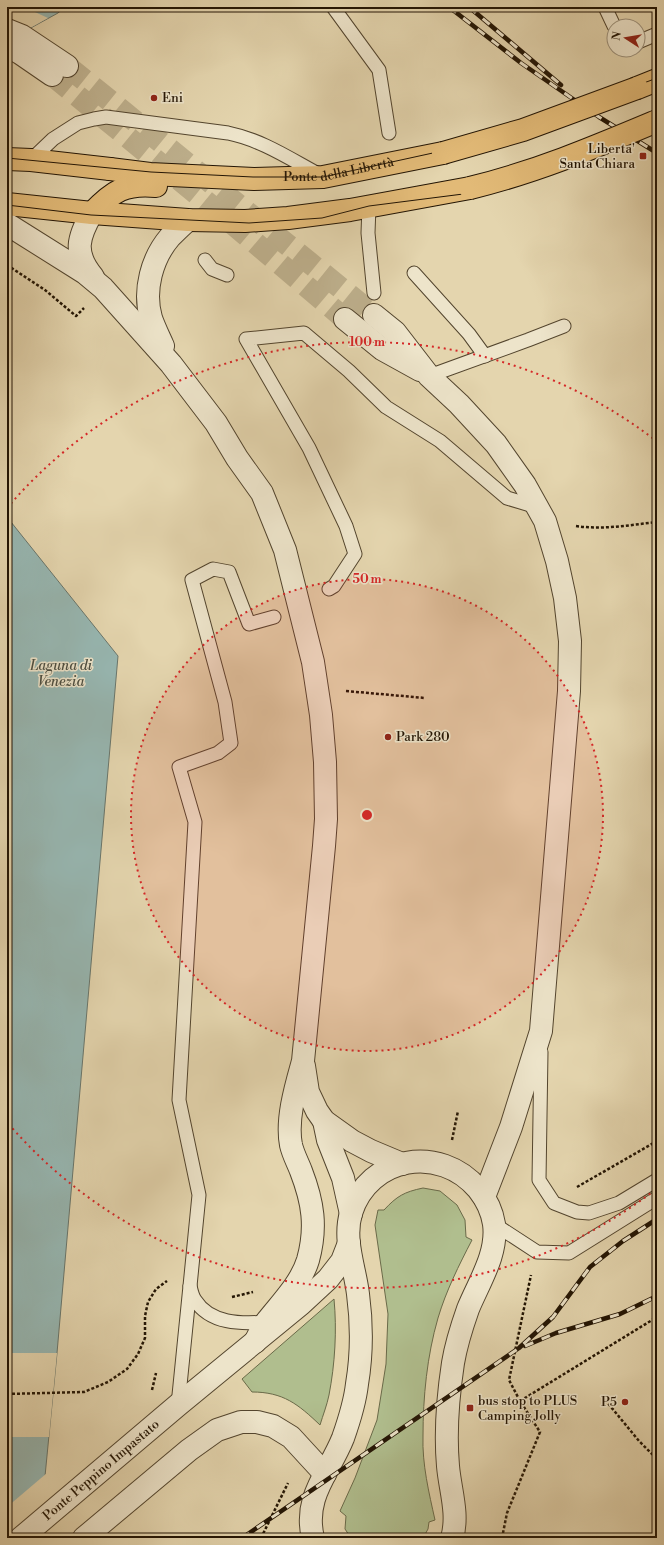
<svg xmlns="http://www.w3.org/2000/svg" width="664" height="1545" font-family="'Libre Bodoni',serif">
  <rect width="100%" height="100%" fill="#e4d5ae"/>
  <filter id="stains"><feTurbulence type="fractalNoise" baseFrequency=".005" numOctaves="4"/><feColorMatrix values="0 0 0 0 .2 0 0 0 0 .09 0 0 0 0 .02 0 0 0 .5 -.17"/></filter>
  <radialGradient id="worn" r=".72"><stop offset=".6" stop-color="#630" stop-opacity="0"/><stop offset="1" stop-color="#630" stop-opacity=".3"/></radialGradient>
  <!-- green -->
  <g fill="#b0be8e" stroke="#6a6a49">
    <path d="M 423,1188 L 440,1191 L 457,1205 L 465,1220 L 466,1237 L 472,1240 C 459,1265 446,1291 438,1318 C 427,1356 423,1397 423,1436 C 422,1464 429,1493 435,1520 L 429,1522 L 428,1529 L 423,1538 L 351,1538 L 345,1529 L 346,1516 L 340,1511 L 355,1478 L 377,1420 L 386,1364 L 388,1314 L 375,1225 L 378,1210 L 384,1210 C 397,1196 404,1192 423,1188 Z"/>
    <path d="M 334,1299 C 337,1330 335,1364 329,1395 C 327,1405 323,1415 320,1425 C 298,1404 283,1392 252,1392 L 242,1379 Z"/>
  </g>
  <!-- water -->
  <g fill="#97b7b2" stroke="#69766c">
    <polygon points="7,7 65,7 58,13 7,41"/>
    <polygon points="7,517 118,656 57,1353 39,1538 7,1538"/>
  </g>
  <!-- pier -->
  <g fill="#e4d5ae">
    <polygon points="7,7 24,7 48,18 7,41"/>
    <polygon points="7,1353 57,1353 49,1437 7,1437"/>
    <polygon points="47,1473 41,1538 7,1538 7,1507"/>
  </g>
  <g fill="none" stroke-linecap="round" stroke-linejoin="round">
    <!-- street-tunnel -->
    <g stroke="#bdaf8c" stroke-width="22" stroke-dasharray="22 11" stroke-linecap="butt">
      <polyline points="67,66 374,315"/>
      <polyline points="52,75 220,213 345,319"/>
    </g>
    <defs>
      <g id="lane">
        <polyline points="333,7 379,70 389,133"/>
        <polyline points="605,7 614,26"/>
        <polyline points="638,42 657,34"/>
        <path d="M 31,160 L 53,139 L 78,123 L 94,119 L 106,117 L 228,133 C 262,140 290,159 320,175"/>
        <polyline points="369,206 368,233 374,293"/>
        <polyline points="205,260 212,269 227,275"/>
        <polyline points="414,273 469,334 485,356"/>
        <polyline points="429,376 528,340 564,326"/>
        <polyline points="329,589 334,586 355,554 346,526 309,448 246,339 304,333 349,371 386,407 440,441 507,498 537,507"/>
        <polyline points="541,1052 539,1180 554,1203 577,1212 589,1213 619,1203 657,1180"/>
        <polyline points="494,1224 537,1252 569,1253 657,1198"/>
        <polyline points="190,1286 199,1195 179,1100 195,822 179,767 218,753 231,743 225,702 192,580 213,569 229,572 249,624 274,617"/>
        <path d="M 178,1405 L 190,1286 C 191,1290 192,1296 195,1300 C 210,1324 241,1324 266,1322"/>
      </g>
      <g id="street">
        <polyline points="7,30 22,36 67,66"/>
        <polyline points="7,46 20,53 52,75"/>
        <path d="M 92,213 C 78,237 73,253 93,277"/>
        <path d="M 7,224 L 85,273 L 103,288 L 171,364 L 216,423 L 237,458 L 262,493 L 285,550 L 313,662 L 321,715 L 325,762 L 326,819 L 324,846 L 303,1061 C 296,1086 286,1119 291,1145 C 293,1154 298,1163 301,1171 C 313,1202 317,1227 308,1260 C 301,1283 282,1302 267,1321 C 262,1327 259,1335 255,1342"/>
        <polyline points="374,315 395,332 429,376 459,404 496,444 525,485 545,521 557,561 565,598 570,641 569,691 541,1031 511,1127 484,1197"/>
        <polyline points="345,319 382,349 420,370"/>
        <path d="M 163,346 C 159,337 154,327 151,318 C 143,290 152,258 170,237 C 176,231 182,225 188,220"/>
        <polyline points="304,1066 308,1092 317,1111 324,1121 352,1141 371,1151 402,1164"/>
        <polyline points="324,1121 328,1140 343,1178 351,1214"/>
        <path id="s1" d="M 21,1538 L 178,1405 L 301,1304 L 328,1279 L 342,1261 L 349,1243"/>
        <polyline points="84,1538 189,1450 217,1430 241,1422 257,1422 273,1426 291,1437 325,1474"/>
        <path d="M 313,1538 C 303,1497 329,1473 343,1438 C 349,1421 355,1402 357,1384 C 362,1354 362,1324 358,1294 C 355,1268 343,1240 351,1213 C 369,1156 440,1144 478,1189 C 486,1199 492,1211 494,1224 C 498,1254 479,1282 468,1309 C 462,1326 456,1345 453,1363 C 448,1396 445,1432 448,1466 C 450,1490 459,1514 452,1538"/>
      </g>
      <g id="primary">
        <polyline points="637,88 657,80"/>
        <polyline points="110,169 150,174 254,179 323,177 443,153"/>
        <polyline points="7,204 92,213 188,220 245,221 288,218 350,210 470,188"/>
        <path d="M 92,213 C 113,191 125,183 156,186"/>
      </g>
      <polyline id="highway" points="7,159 31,160 110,169"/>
    </defs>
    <!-- lane casing -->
    <use href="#lane" stroke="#53452e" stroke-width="15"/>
    <!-- street casing -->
    <use href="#street" stroke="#53452e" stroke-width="24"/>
    <!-- primary casing -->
    <use href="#primary" stroke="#231504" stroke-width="24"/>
    <!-- highway casing -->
    <use href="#highway" stroke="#231504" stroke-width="24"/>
    <!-- path -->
    <g stroke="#231504" stroke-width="2.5" stroke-dasharray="3 2" stroke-linecap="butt">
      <polyline points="7,265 45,290 76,316 84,308"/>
      <path d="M 576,526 C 603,530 630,525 657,522"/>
      <polyline points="346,691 425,698"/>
      <polyline points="452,1140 458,1111"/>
      <polyline points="577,1187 657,1141"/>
      <polyline points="232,1297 253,1292"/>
      <polyline points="152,1390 156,1373"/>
      <polyline points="7,1394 84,1392 108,1382 127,1369 138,1354 145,1338 145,1316 148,1302 156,1289 167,1281"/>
      <polyline points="602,1396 639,1441 657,1459"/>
      <polyline points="520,1401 509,1380 531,1275"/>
      <polyline points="261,1538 288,1483"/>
      <polyline points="502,1538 507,1513 540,1432 520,1401 657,1317"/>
    </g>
    <!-- lane -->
    <use href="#lane" stroke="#ede4ca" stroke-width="13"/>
    <!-- street -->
    <use href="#street" stroke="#ede4ca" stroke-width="22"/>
    <!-- primary -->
    <use href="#primary" stroke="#e2ba77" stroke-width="22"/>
    <!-- highway -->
    <use href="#highway" stroke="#e2ba77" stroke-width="22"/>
    <!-- tram -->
    <g stroke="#231504" stroke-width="1">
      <path id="s2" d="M 7,158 L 151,172 L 253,177 L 323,177 L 442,151 L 491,138 L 522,129 L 657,78"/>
      <polyline points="7,205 91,215 249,223 322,218 369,206 471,193 548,170 657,125"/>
    </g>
    <defs>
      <g id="rail">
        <polyline points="449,7 521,63 599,117 657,153"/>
        <polyline points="469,7 561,85"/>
        <polyline points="525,1346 556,1333 620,1314 657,1296"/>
        <polyline points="242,1538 519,1348 553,1317 590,1267 623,1241 657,1219"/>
      </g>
    </defs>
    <!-- rail casing -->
    <use href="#rail" stroke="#231504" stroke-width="4.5"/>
    <!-- rail -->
    <use href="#rail" stroke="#ede4ca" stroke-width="3" stroke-dasharray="9" stroke-linecap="butt"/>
    <defs>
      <g id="primary-bridge">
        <polyline points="443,153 523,130 637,88"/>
        <path d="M 470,188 C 536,172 595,147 657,121"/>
      </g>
    </defs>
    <!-- primary-bridge casing -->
    <use href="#primary-bridge" stroke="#231504" stroke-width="24" stroke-linecap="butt"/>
    <!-- primary-bridge -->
    <use href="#primary-bridge" stroke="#e2ba77" stroke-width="22"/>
  </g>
  <!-- distance rings -->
  <circle cx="367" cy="815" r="236" fill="#d62828" fill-opacity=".12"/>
  <g fill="none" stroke="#d62828" stroke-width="2" stroke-dasharray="2 4">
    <circle cx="367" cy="815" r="236"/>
    <path d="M655 1190A473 473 0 0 1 7 1122M7 508A473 473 0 0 1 655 440"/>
  </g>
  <!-- markers -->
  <g fill="#8f2418" stroke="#ede4ca" stroke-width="1.5">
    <circle cx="154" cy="98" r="4"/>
    <rect x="639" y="152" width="8" height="8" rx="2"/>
    <circle cx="388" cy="737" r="4"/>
    <circle cx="625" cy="1402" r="4"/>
    <rect x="466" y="1404" width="8" height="8" rx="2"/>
  </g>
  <g text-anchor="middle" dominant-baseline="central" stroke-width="3" stroke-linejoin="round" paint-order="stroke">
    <!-- poi labels -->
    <g font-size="13" fill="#231504" stroke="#ede4ca" text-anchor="start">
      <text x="162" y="98">Eni</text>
      <text x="635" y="149" text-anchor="end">Liberta'<tspan x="635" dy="15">Santa Chiara</tspan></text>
      <text x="396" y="737">Park 280</text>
      <text x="478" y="1401">bus stop to PLUS<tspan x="478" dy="15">Camping Jolly</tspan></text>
      <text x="617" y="1402" text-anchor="end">P5</text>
    </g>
    <!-- street labels -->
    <g font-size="13" fill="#231504" stroke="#ede4ca">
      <text stroke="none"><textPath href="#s2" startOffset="333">Ponte della Libertà</textPath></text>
      <text stroke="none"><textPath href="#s1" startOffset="105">Ponte Peppino Impastato</textPath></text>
    </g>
    <!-- water labels -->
    <g font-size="14" font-style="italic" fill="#4c4e41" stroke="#ede4ca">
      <text x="61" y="666">Laguna di<tspan x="61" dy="16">Venezia</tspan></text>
    </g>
  </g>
  <circle cx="367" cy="815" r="6" fill="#d62828" stroke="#ede4ca" stroke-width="2"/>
  <g font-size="12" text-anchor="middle" font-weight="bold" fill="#d62828" stroke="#ede4ca" stroke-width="3" stroke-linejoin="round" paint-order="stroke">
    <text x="367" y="346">100 m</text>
    <text x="367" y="583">50 m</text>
  </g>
  <!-- margin -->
  <rect width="664" height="1545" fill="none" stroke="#e4d5ae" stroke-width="24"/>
  <rect x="8" y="8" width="648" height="1529" fill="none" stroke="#231504" stroke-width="2"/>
  <rect x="12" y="12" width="640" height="1521" fill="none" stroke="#231504"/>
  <!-- north arrow -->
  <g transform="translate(626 38) rotate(282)"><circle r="19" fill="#ede4ca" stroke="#9c917b"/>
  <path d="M0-3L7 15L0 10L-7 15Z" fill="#8f2418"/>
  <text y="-6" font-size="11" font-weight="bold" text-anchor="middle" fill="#231504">N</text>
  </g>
  <rect width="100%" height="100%" filter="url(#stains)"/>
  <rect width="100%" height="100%" fill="url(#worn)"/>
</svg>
